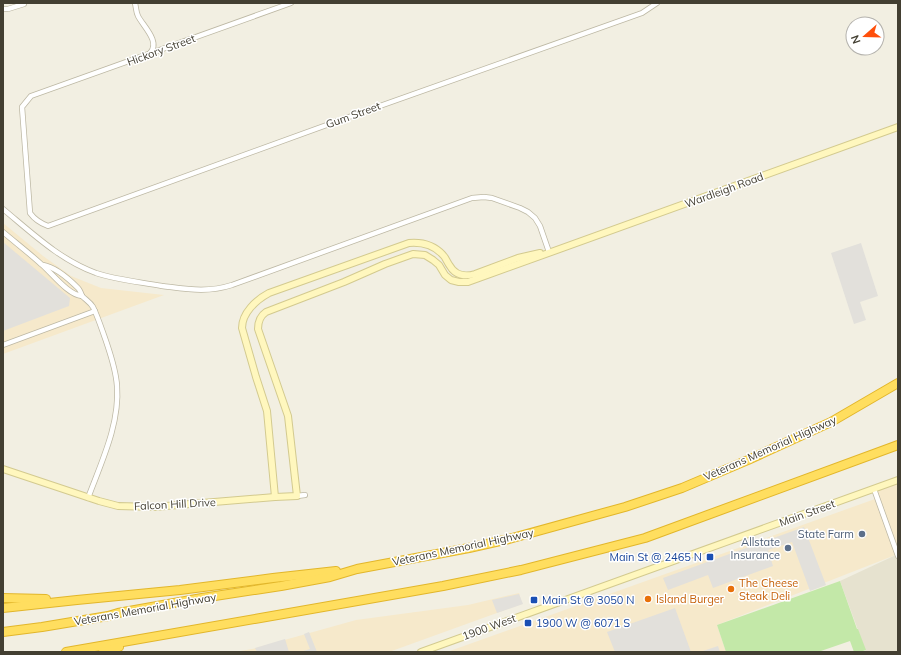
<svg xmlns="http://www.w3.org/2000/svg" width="901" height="655" font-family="Mulish,sans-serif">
  <rect width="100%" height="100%" fill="#f2efe2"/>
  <!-- residential -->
  <polygon fill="#e6e2cf" points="898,554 898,652 866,652 840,581"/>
  <!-- commercial -->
  <g fill="#f6e9cb">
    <polygon points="3,223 43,256 71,276 101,288 164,295 3,354"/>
    <polygon points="898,480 898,554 717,625 726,652 447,652 875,499 892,533 876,488"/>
    <polygon points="519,593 522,604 389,652 234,652 252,649 356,620 468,605"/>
  </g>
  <!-- green -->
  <polygon fill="#c3e8a8" points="840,581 857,629 858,629 866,650 860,652 854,652 850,641 818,652 726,652 717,625"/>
  <!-- parking -->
  <g fill="#e2e0db">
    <polygon points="3,242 70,298 69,306 3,331"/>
    <polygon points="861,243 878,296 860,302 866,320 854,324 831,253"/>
    <polygon points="804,527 826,585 810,591 792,542 768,550 773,566 713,588 708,575 668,590 663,578"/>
    <polygon points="519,594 523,604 497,613 492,600"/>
    <polygon points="675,608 691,652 615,652 607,632"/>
    <polygon points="309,632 317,652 300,652 310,649 304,634"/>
    <polygon points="285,639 289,652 257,652 255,648"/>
    <polygon points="718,646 720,652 700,652"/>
  </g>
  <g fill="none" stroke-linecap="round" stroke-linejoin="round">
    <defs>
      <g id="minor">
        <path d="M 135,3 C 136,7 136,12 138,16 C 143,26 161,42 150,53"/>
        <path d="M 291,3 L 31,96 L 22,107 L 30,213 C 35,220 40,223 48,226 L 346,118 L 642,13 L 657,3"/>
        <polyline points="3,9 8,9 24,4"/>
        <path d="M 3,209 C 32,233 60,260 96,273 C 117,280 140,282 162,286 C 187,289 207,293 232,285 L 472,198 L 484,197 L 492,198 L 520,208 L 528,212 L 535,218 L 540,226 L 549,252"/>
        <path d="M 3,232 C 16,243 29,253 41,264 C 52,273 68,295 82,296"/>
        <path d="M 43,265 C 55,267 69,279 78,288 C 80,290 81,293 82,296 C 86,300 90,302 93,307 C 98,317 102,330 106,341 C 111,356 116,370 117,386 C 120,424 101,463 88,498"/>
        <polyline points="3,345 95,311"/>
        <polyline points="874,489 898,556"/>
        <polyline points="297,496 305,495"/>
      </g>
      <g id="secondary">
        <path d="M 3,469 L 99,501 L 118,506 L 154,507 L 275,497 L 297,496 L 288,416 L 258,329 C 258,322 260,316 266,312 L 344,282 L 385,264 L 413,254 L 425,255 L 433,260 L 439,265 L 445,275 L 451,280 L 459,282 L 468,282 L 898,127"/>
        <path d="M 275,497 L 267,411 L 256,377 L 242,328 C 242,313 256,300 269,293 L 409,243 C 421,242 434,245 443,255 C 446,258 447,262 450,266 C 455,275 465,277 475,274 L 518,258 L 540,253"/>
        <polyline points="421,652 898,480"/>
      </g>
      <g id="motorway">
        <polyline points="3,598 46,599"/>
        <polyline points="3,608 77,600 180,590 273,578 336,571"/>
        <polyline points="3,632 42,627 108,616 118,613 202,598 281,586 330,577 357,569 469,548 509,539 625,507 682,488 748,460 831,422 898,383"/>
        <polyline points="66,652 443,586 521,570 645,538 898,445"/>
        <polyline points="103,652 119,647"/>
      </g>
    </defs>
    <!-- minor casing -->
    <use href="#minor" stroke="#bdb8a4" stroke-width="6"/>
    <!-- secondary casing -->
    <use href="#secondary" stroke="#d3ca8f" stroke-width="8"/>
    <!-- motorway casing -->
    <use href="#motorway" stroke="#e2b62b" stroke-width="10"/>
    <!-- minor -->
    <use href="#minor" stroke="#fff" stroke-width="4.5"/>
    <!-- secondary -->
    <use href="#secondary" stroke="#fff7be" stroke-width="6"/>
    <!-- motorway -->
    <use href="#motorway" stroke="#ffde5f" stroke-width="8"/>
  </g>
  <!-- markers -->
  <g fill="#5c6f8a" stroke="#fff" stroke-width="1.5">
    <circle cx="862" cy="534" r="4"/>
    <circle cx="788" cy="548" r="4"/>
  </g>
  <g fill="#1a4fb4" stroke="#fff" stroke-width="1.5">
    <rect x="706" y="553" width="8" height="8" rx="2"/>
    <rect x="530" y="596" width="8" height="8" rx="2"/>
    <rect x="524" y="619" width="8" height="8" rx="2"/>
  </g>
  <g fill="#e8710a" stroke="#fff" stroke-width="1.5">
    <circle cx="731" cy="589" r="4"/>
    <circle cx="648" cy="599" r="4"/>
  </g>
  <g text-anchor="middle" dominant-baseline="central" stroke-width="3" stroke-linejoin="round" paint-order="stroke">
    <!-- street labels -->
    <g font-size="11" fill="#433f32" stroke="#fff">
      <text transform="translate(161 50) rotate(-20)">Hickory Street</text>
      <text transform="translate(353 115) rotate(-20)">Gum Street</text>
      <text transform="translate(724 190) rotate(-20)">Wardleigh Road</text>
      <text transform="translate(770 448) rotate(-24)">Veterans Memorial Highway</text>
      <text transform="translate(175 504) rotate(-3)">Falcon Hill Drive</text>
      <text transform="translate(807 513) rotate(-20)">Main Street</text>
      <text transform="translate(463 547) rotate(-12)">Veterans Memorial Highway</text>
      <text transform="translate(145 609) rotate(-10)">Veterans Memorial Highway</text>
      <text transform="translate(489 627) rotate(-20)">1900 West</text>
    </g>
    <!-- service labels -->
    <g font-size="11" fill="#4e5e75" stroke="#fff" text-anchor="end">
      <text x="854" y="534">State Farm</text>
      <text x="780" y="542">Allstate<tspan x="780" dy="13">Insurance</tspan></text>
    </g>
    <!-- transit labels -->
    <g font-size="11" fill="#164399" stroke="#fff" text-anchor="start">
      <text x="702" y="557" text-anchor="end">Main St @ 2465 N</text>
      <text x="542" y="600">Main St @ 3050 N</text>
      <text x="536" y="623">1900 W @ 6071 S</text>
    </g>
    <!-- food labels -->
    <g font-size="11" fill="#c56008" stroke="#fff" text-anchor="start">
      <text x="739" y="583">The Cheese<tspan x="739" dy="13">Steak Deli</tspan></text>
      <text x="656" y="599">Island Burger</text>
    </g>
  </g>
  <!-- border -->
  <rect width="901" height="655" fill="none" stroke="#433f32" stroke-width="8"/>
  <!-- north arrow -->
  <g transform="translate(865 36) rotate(250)"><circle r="19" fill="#ffffff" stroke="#b4b2ad"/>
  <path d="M0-3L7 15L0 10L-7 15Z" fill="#ff4f0b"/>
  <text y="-6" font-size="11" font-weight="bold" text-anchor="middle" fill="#433f32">N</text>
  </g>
</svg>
